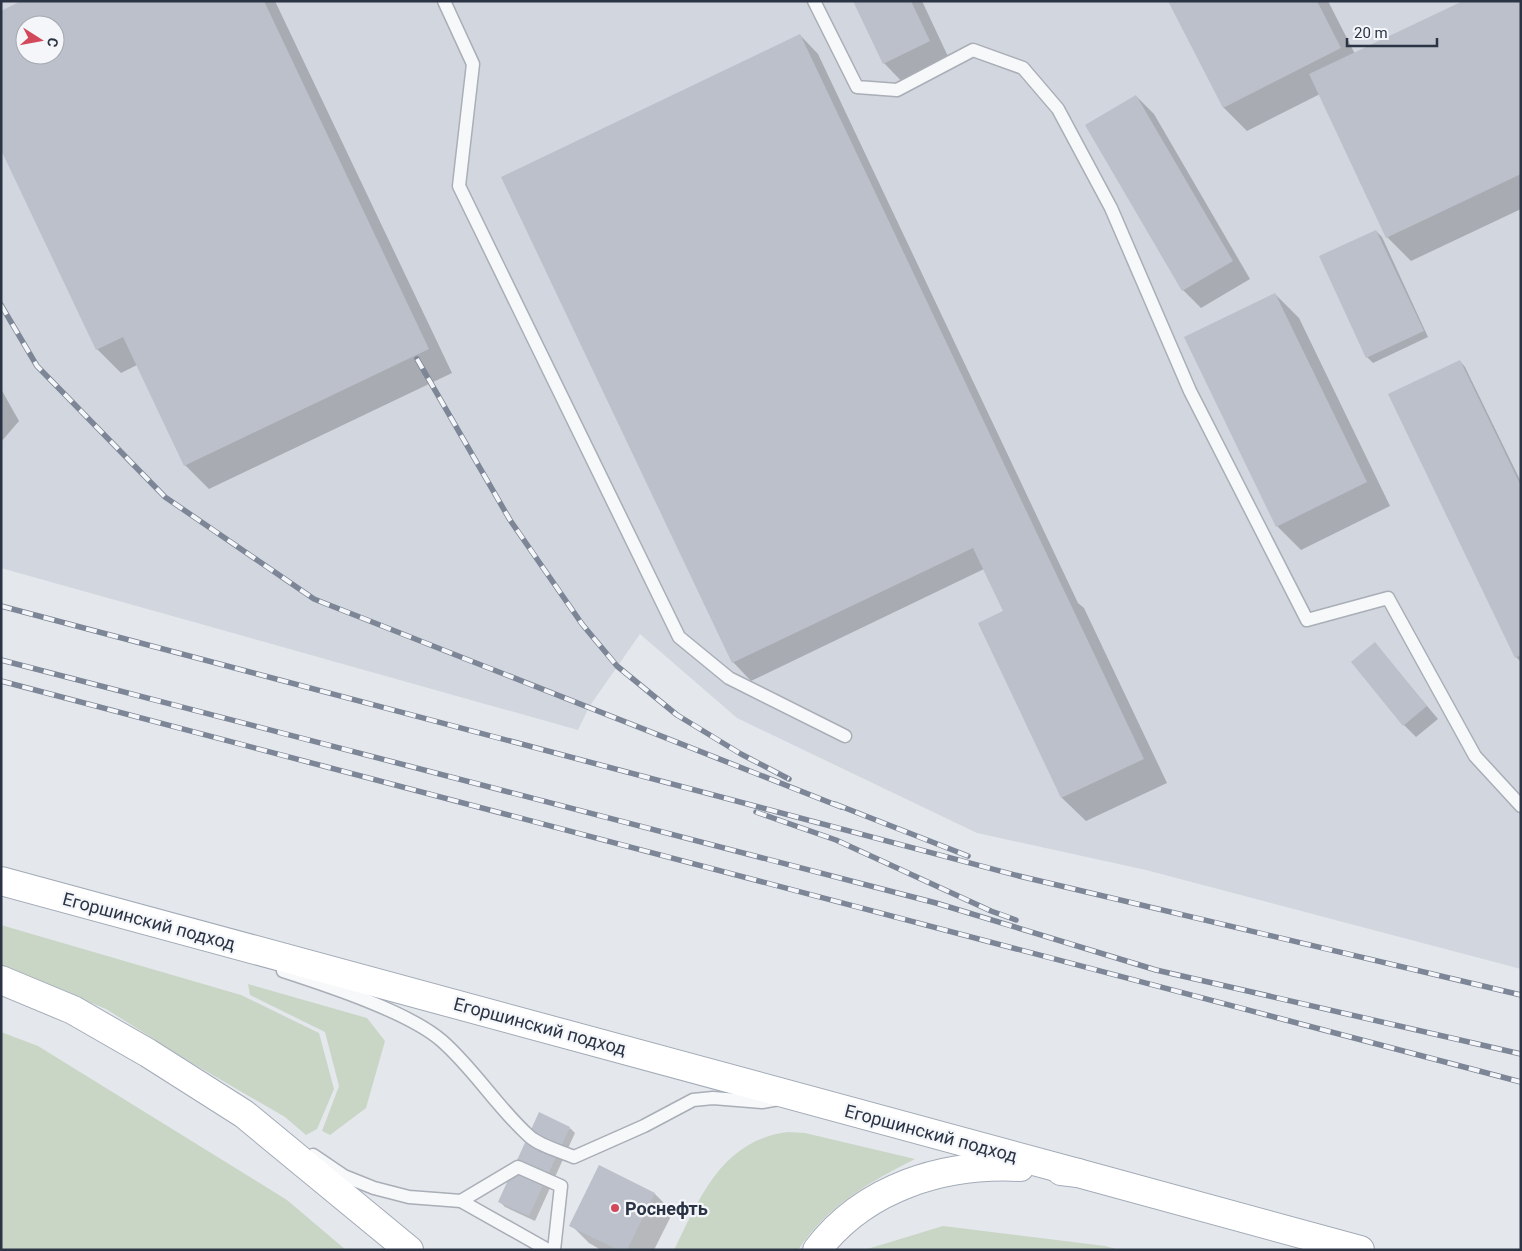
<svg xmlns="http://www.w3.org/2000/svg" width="1522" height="1251" font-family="Roboto,sans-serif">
  <rect width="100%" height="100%" fill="#e4e7ec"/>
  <!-- built -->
  <path fill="#d2d6de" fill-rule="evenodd" d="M 1,1 L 1521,1 L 1521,969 L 1146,870 L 977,833 L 737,718 L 640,634 L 589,707 L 578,730 L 1,568 ZM 25,25 L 55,25 L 55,55 L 25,55 Z"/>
  <!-- green -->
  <g fill="#c9d6c5">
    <polygon points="1,925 241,995 319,1033 334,1089 317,1129 306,1135 285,1117 192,1063 106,1009 1,966"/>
    <polygon points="248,984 367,1018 385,1041 366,1108 330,1135 322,1131 339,1086 325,1032 250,995"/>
    <polygon points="1,1032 38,1046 287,1200 346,1250 1,1250"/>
    <path d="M 788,1132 L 805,1133 L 915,1159 C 868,1183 828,1205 798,1250 L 674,1250 C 700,1197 722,1140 788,1132 Z"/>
    <polygon points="943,1226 1105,1246 1120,1250 864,1250"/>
  </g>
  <!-- shadow -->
  <g fill="#0003" fill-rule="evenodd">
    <path d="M 24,1 L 275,1 L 452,373 L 209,489 L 185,465 L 137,365 L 121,373 L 97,349 L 1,147 ZM 25,25 L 55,25 L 55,55 L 25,55 Z"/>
    <polygon points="855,1 922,1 952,65 907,87 884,63"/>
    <polygon points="1169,1 1328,1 1355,54 1521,1 1521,209 1411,261 1387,237 1320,94 1247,131 1224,108"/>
    <polygon points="800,35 818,54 1078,603 1084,608 1167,783 1086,821 1062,798 979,624 1004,611 984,569 751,681 733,662 503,177"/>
    <polygon points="1136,96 1154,114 1250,279 1201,308 1183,290"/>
    <polygon points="1376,231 1382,237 1428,337 1373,363 1367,357"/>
    <polygon points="1275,294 1299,318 1390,506 1301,550 1277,526"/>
    <polygon points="1460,361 1465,367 1521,482 1521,662 1516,657 1390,395"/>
    <polygon points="1,389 19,421 1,442"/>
    <polygon points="1375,644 1438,719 1416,737 1404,725"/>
    <polygon points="570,1128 575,1133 535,1221 505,1207 499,1201"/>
    <polygon points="599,1166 655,1194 673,1212 654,1250 601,1250 589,1243 571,1225"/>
  </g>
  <!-- building -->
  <g fill="#bbc0ca" fill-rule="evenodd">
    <path d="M 21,1 L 264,1 L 429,349 L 184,466 L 123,337 L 96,350 L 1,150 L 1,11 ZM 25,25 L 55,25 L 55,55 L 25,55 Z"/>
    <polygon points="853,1 911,1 930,41 883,64"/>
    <polygon points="1168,1 1317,1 1341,48 1223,108"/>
    <polygon points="1463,1 1521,1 1521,174 1386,238 1309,74"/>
    <polygon points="800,34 1144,759 1061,798 978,623 1003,611 973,548 732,663 501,177"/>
    <polygon points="1136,95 1233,261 1182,291 1085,125"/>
    <polygon points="1376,230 1424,331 1366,358 1319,256"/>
    <polygon points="1275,293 1367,482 1276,527 1184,337"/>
    <polygon points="1460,360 1521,486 1521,655 1515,658 1388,394"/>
    <polygon points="1375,642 1427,706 1403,726 1351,662"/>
    <polygon points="539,1112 570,1127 529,1216 498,1202"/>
    <polygon points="599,1165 655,1193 627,1250 618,1250 569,1226"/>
  </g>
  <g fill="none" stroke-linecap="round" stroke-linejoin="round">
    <defs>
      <g id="lane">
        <polyline points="444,1 473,64 459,186 679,637 729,678 845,736"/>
        <polyline points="814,1 857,87 897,90 973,50 1023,68 1058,109 1111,208 1190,391 1307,620 1388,598 1475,756 1521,806"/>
        <path d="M 283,971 C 326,985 409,1012 442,1041 C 474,1069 497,1107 529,1136 C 540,1146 560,1151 574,1157 L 644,1126 L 693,1100 L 713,1098 L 762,1102 L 779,1099"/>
        <polyline points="313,1155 344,1176 374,1188 409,1197 461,1201 518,1167 561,1186 554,1250"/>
        <polyline points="461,1201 548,1250"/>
      </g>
      <g id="primary">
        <polyline points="1,881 1078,1173"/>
        <polyline points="1,980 73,1010 148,1053 244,1114 409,1250"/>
        <polyline points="1061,1171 1078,1173 1360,1250"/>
        <path d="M 817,1250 C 865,1187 944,1163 1020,1167"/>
      </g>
    </defs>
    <!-- lane casing -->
    <use href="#lane" stroke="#a9aeb7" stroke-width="15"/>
    <!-- primary casing -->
    <use href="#primary" stroke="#a3abb8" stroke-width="30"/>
    <!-- lane -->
    <use href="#lane" stroke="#f7f8fa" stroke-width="12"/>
    <!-- primary -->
    <use href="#primary" stroke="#fff" stroke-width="28"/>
    <defs>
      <g id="rail">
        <polyline points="1,305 37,366 165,497 314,599 841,807"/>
        <polyline points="417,359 510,520 582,624 617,666 677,715 741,754 789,779"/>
        <polyline points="1,606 1019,876 1521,995"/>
        <polyline points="1,660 936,903 1156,970 1521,1054"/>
        <polyline points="1,681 1521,1082"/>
        <polyline points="835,804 968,856"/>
        <polyline points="756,812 836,840 991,911 1016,920"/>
      </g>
    </defs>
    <!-- rail casing -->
    <use href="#rail" stroke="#7d8696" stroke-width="5.5"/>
    <!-- rail -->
    <use href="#rail" stroke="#f4f6f9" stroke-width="4" stroke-dasharray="11" stroke-linecap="butt"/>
  </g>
  <!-- markers -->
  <circle fill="#d1495b" stroke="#f4f6f9" stroke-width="2" cx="615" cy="1208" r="5"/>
  <g text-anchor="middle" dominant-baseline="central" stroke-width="4.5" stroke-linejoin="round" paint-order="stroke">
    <!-- street labels -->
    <g font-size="18" fill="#2b3445" stroke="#f4f6f9">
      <text transform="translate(149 921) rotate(15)">Егоршинский подход</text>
      <text transform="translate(540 1026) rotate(15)">Егоршинский подход</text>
      <text transform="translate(931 1133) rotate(15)">Егоршинский подход</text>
    </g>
    <!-- poi labels -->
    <g font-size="18" font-weight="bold" fill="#2b3445" stroke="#f4f6f9" text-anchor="start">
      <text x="625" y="1208">Роснефть</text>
    </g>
  </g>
  <!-- border -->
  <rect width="1522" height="1251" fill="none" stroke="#2b3445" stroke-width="5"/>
  <!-- north arrow -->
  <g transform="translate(40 40) rotate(101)"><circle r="24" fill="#f4f6f9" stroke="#a4a8b1"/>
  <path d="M0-4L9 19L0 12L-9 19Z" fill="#d1495b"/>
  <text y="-8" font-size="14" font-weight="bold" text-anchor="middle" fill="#2b3445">С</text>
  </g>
  <!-- scale -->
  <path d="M1347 38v8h90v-8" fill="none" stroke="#2b3445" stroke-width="2.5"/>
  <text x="1354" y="38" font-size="15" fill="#2b3445" stroke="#f4f6f9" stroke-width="4" paint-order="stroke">20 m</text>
</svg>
